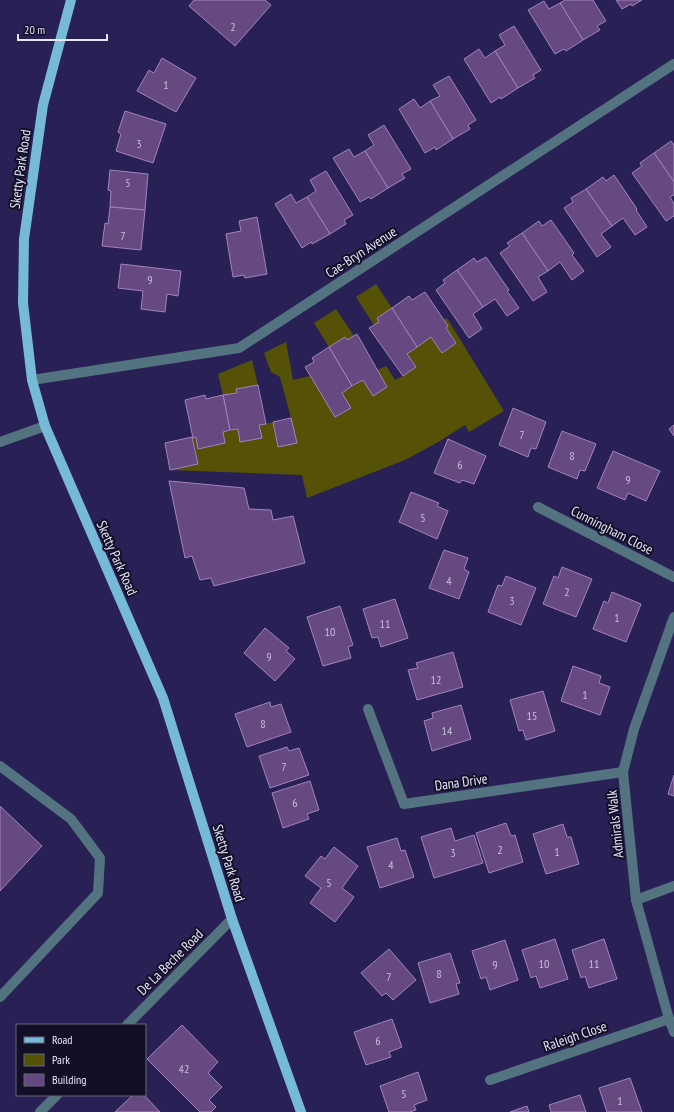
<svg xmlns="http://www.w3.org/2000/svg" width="674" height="1112" font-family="'PT Sans Narrow',sans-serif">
  <rect width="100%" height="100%" fill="#292056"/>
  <!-- green -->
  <g fill="#555207">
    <polygon points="376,284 392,308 377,318 379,322 374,325 356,297"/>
    <polygon points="336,309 354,336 347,340 345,337 329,347 314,323"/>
    <polygon points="447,318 504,411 469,432 465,425 440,441 405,460 307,498 302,475 170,470 198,464 193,438 196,437 199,449 225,443 223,432 238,429 241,442 262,438 259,425 273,422 278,447 296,443 291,418 280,377 271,372 264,353 286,342 293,380 310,376 336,417 350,408 342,393 363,380 373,395 387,387 377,370 386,366 395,380 403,376 416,367 407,354 431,337 442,352 456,343 446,328 448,326 444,320"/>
    <polygon points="252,360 258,385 237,393 223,395 218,374"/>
  </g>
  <!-- building -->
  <g fill="#664980" stroke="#a284c0">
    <polygon points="194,0 265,0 271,5 235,46 189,6"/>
    <polygon points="565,0 593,0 606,21 597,26 600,30 583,40 560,3"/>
    <polygon points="616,0 642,0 632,6 631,4 622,9"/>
    <polygon points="544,1 549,9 560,3 583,40 566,51 564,49 555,54 528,10"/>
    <polygon points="514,26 541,70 533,75 535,78 518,88 495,51 505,45 499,35"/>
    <polygon points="479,49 485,58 495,51 518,88 501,99 500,97 491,103 464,59"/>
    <polygon points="162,58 196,78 176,112 137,91 149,70 154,73"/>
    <polygon points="449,76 476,120 468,125 470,129 453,139 430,101 440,96 433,85"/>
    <polygon points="414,99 420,108 430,101 453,139 436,150 435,147 425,153 399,109"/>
    <polygon points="125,111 166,124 153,163 116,151 121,134 118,132"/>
    <polygon points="384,125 411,169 402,174 405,178 388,188 365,151 374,145 368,135"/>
    <polygon points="671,141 674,145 674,182 654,153"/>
    <polygon points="349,149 354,157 365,151 388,188 371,199 369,197 360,202 333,158"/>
    <polygon points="654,153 674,182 674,195 670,197 674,204 674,216 666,221 632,173 642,166 640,163"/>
    <polygon points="110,170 148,174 145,210 110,207 111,191 108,190"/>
    <polygon points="326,171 353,215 344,220 346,224 330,234 307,197 316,191 310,180"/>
    <polygon points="614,175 637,209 636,210 647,227 635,235 623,218 612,226 586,189 603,177 606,181"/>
    <polygon points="586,189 612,226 601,234 611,247 597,257 564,208 573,202 571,198"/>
    <polygon points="291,194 296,203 307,197 330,234 312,244 311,242 302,248 275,204"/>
    <polygon points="110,207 145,210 141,250 102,246 105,223 108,224"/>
    <polygon points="257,217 267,274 245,278 244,275 233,277 226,234 241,231 239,221"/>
    <polygon points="551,220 574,253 572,255 584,271 572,280 560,262 548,271 522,233 539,221 542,226"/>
    <polygon points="522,233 548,271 538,277 547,292 533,301 500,253 510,246 507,243"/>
    <polygon points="486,257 509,290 507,291 519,308 507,316 495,299 483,307 457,270 474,258 477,262"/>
    <polygon points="121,264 181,271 178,296 167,294 165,312 141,309 143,291 118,288"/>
    <polygon points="457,270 483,307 473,314 482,329 469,338 436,290 445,283 443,280"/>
    <polygon points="425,292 448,326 446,328 456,343 442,353 431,337 417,347 392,308 409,296 412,300"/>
    <polygon points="392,308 417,347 407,354 416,367 403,376 369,328 379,322 377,318"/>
    <polygon points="357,334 387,387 373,396 363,380 352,386 329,347 345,337 347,340"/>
    <polygon points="329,347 352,386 342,393 351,408 335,417 305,367 314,362 312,358"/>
    <polygon points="258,385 266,424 259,425 262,438 240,442 238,429 230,430 223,395 237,393 236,389"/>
    <polygon points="205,395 206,399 223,395 230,430 223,432 225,443 198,449 196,437 193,438 185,400"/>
    <polygon points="513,408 546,422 536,449 531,448 528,457 499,445"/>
    <polygon points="291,418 297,443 278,447 273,422"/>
    <polygon points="674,425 674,436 669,429"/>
    <polygon points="562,431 596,444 585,471 580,470 577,479 548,467"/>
    <polygon points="192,437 198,464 170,470 165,443"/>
    <polygon points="448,439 486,456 474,484 462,480 460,483 434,473"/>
    <polygon points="613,451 660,471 646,501 628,493 625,500 597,488"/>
    <polygon points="169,481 244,488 249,509 271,510 273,520 293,516 305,563 214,586 211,578 200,580 192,556 185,558"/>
    <polygon points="411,492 439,503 437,506 448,511 437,539 399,522"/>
    <polygon points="444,550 468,558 464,569 469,572 459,599 429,588"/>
    <polygon points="562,567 592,579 576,617 543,604 554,576 558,578"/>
    <polygon points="506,576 536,588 521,625 488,612 498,585 502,586"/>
    <polygon points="612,592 641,604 626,642 593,629 604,601 608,603"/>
    <polygon points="395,599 408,638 381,647 378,637 372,638 363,609"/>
    <polygon points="340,606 353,645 348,647 351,658 323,666 307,617"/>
    <polygon points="265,628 289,648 286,651 295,659 275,681 244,653"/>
    <polygon points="453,652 463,687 417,700 408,670 418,668 416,663"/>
    <polygon points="573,666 601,676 599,683 610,687 600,715 561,701"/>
    <polygon points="543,691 555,731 526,740 523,730 519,731 510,700"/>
    <polygon points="270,702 271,707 281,704 291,732 247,747 235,714"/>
    <polygon points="461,705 471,739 432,751 424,721 433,718 432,713"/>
    <polygon points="287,747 289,751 299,748 309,775 270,788 259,756"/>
    <polygon points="674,775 674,796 668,794"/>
    <polygon points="310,781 319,810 307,814 309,819 283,828 272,793"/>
    <polygon points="0,806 42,846 0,891"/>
    <polygon points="506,823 511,836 515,835 523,862 489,873 476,833"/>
    <polygon points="563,824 567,837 571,837 579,864 546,874 533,834"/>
    <polygon points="451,828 455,841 474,835 483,863 434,878 421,837"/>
    <polygon points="397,838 401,851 405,850 414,877 380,888 367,847"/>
    <polygon points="334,847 358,866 342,888 354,897 335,922 310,903 321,888 305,876 321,856 325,859"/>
    <polygon points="555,939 568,979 540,988 536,976 531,978 522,950"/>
    <polygon points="604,939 617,979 589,988 585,976 581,978 572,950"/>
    <polygon points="505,940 518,980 490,990 486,977 481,979 472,951"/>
    <polygon points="389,949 416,980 393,1000 386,993 382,996 361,973"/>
    <polygon points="450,953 460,983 456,984 459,994 430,1003 418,963"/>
    <polygon points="392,1019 402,1047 389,1052 391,1057 366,1065 354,1032"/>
    <polygon points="182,1025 218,1062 208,1073 222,1087 209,1100 216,1107 211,1112 200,1112 147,1059"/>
    <polygon points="418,1072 427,1100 414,1105 416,1110 410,1112 389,1112 380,1086"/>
    <polygon points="630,1078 642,1112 607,1112 599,1088"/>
    <polygon points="133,1095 144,1095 160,1112 115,1112"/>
    <polygon points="580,1095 586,1112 551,1112 549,1105"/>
    <polygon points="527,1106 529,1112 510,1112"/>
  </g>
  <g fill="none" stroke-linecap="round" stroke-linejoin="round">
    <!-- minor -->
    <g stroke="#537380" stroke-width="10">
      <polyline points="32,380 239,348 674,64"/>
      <polyline points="0,442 45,426"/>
      <polyline points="538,507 674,577"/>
      <polyline points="674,617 634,729 623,772 636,900 669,1019 674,1032"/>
      <polyline points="368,709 404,804 623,772"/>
      <polyline points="0,766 71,819 100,858 98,893 0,997"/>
      <polyline points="636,900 674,886"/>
      <polyline points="127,1025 232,919"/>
      <polyline points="490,1080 669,1019"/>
      <polyline points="40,1112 57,1095"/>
    </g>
    <!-- major -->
    <polyline stroke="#77bad7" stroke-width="10" points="71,0 43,105 24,239 23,303 32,380 45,426 163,698 232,919 301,1112"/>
  </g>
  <g text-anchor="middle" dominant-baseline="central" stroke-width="4" stroke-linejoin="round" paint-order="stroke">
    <!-- number labels -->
    <g font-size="12" fill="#c5bedc">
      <text x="233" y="26">2</text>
      <text x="166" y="84">1</text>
      <text x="139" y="143">3</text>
      <text x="128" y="182">5</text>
      <text x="123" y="235">7</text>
      <text x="150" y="279">9</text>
      <text x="522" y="434">7</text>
      <text x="572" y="455">8</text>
      <text x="460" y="464">6</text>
      <text x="628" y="479">9</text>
      <text x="423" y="517">5</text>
      <text x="449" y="580">4</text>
      <text x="567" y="591">2</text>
      <text x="512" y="600">3</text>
      <text x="617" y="617">1</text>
      <text x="385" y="623">11</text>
      <text x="330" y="631">10</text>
      <text x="269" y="656">9</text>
      <text x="436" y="679">12</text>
      <text x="585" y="694">1</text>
      <text x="532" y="715">15</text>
      <text x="263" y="723">8</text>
      <text x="447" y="730">14</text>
      <text x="284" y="766">7</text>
      <text x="295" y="802">6</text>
      <text x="500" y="849">2</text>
      <text x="557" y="851">1</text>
      <text x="453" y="852">3</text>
      <text x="391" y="864">4</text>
      <text x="329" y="882">5</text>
      <text x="544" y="963">10</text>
      <text x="594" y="963">11</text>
      <text x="495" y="964">9</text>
      <text x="439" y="973">8</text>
      <text x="389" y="976">7</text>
      <text x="378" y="1040">6</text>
      <text x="184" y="1068">42</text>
      <text x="404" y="1093">5</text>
      <text x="620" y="1100">1</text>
    </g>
    <!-- street labels -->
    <g font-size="14" fill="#e5e5fa" stroke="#120f27">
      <text transform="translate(20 169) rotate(-82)">Sketty Park Road</text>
      <text transform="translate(361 252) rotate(-33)">Cae-Bryn Avenue</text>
      <text transform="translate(612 530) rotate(27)">Cunningham Close</text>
      <text transform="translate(117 558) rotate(66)">Sketty Park Road</text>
      <text transform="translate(461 782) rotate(-8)">Dana Drive</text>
      <text transform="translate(615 824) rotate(-96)">Admirals Walk</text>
      <text transform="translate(229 863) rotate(73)">Sketty Park Road</text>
      <text transform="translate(170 962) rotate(-45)">De La Beche Road</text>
      <text transform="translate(575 1036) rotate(-19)">Raleigh Close</text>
    </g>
  </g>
  <!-- legend -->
  <rect x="16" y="1024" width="130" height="72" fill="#120f27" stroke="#66657b"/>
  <rect x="24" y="1037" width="20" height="6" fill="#77bad7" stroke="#66657b"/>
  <text x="52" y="1044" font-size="12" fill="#e5e5fa">Road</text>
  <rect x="24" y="1054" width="20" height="12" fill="#555207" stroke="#66657b"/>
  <text x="52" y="1064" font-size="12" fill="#e5e5fa">Park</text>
  <rect x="24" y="1074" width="20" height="12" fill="#664980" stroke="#66657b"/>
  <text x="52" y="1084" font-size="12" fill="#e5e5fa">Building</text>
  <!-- scale -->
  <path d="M18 34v6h89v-6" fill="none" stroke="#e5e5fa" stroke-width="2"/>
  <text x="24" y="34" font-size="12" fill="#e5e5fa" stroke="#120f27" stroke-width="3" paint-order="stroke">20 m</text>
</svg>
